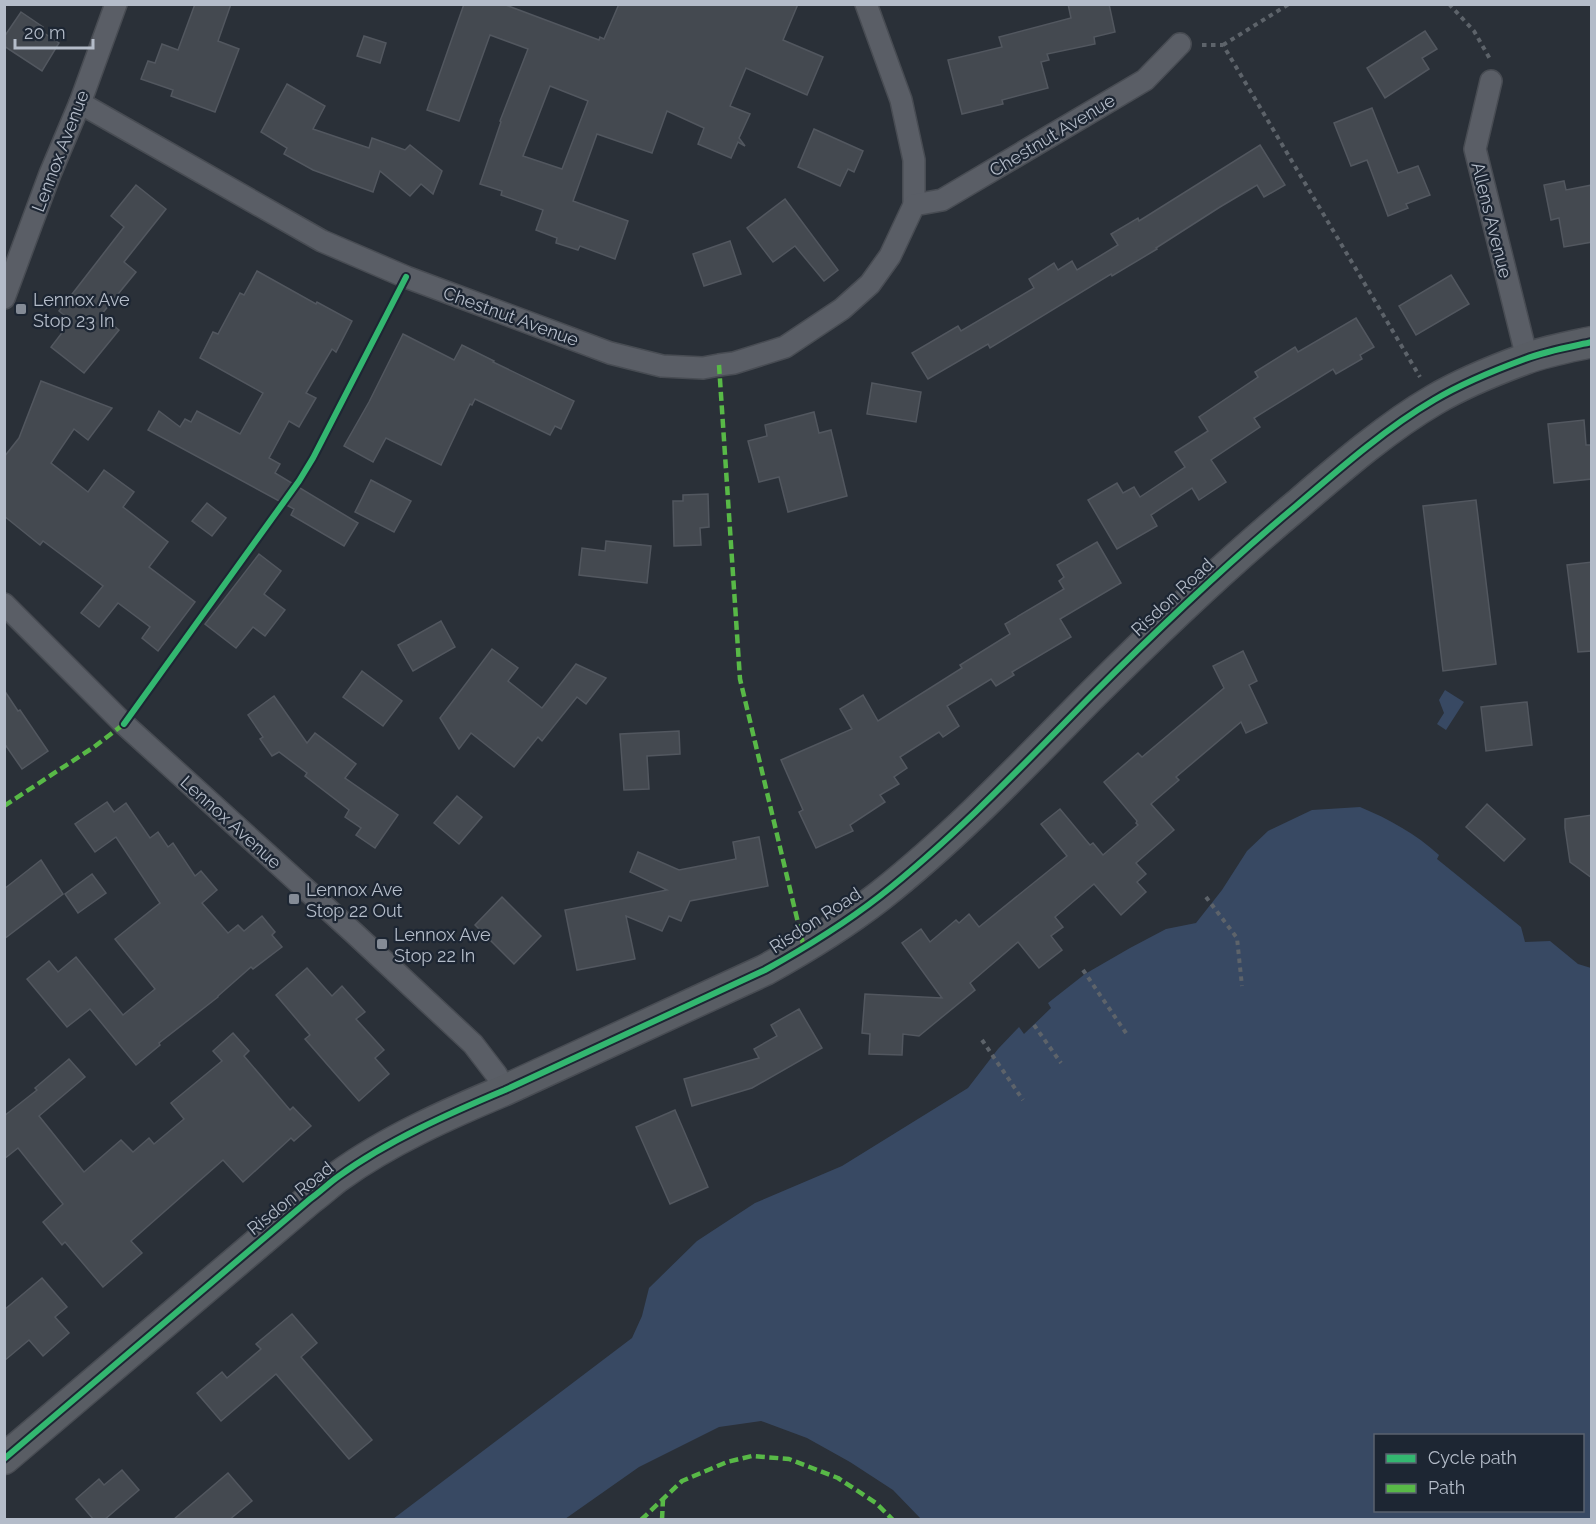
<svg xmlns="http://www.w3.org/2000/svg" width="1596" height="1524" font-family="Raleway,sans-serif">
  <rect width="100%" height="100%" fill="#2a3038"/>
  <!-- water -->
  <g fill="#384963" fill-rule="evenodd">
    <polygon points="1445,690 1464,702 1446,730 1437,724 1444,713 1439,700"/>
    <path d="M 1360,807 C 1389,819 1416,834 1439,855 L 1437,859 L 1521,927 L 1525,942 L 1550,941 L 1578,964 L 1591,968 L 1591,1519 L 921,1519 L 893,1490 L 850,1462 L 807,1438 L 761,1421 L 719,1427 L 639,1467 L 565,1519 L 393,1519 L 632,1338 L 642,1316 L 649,1288 L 697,1241 L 755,1203 L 842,1166 L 968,1088 L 998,1049 L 1019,1027 L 1024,1034 L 1051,1008 L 1048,1003 L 1085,974 L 1130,948 L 1166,929 L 1196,923 L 1222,890 L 1247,851 L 1268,831 L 1312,810 ZM 1376,1436 L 1582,1436 L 1582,1510 L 1376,1510 Z"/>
  </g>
  <!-- building -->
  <g fill="#444950" stroke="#52575f" stroke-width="1.5" fill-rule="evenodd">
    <polygon points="195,4 231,4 218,41 239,49 215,112 171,96 173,90 141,79 148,61 155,63 162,44 178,50"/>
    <path d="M 464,4 L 503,4 L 599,40 L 600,37 L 604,39 L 619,4 L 798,4 L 783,40 L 823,57 L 807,95 L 746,68 L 730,106 L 750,114 L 739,138 L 745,146 L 738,142 L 731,158 L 698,144 L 704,128 L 667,111 L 652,153 L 597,134 L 573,201 L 628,221 L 615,259 L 580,246 L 578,250 L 556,243 L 557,238 L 536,230 L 543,210 L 501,195 L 502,191 L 480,184 L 501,122 L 500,121 L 528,49 L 490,35 L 459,121 L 427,110 ZM 550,86 L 588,101 L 562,169 L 523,156 Z"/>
    <polygon points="1068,4 1109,4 1115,32 1094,37 1095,44 1047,54 1049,60 1041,62 1048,88 1002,100 1003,104 962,114 948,60 1002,47 999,37 1071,18"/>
    <polygon points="21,12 43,27 41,31 59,43 42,71 4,46 4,37"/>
    <polygon points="1425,31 1437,49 1422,58 1429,69 1385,98 1367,68"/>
    <polygon points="364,36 386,43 380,63 357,56"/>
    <polygon points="287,84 325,106 313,129 369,148 372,138 405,150 410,145 442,171 433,194 421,184 410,196 380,171 373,192 313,170 284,154 287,148 261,132"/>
    <polygon points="1372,108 1398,173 1418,166 1430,195 1406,204 1408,208 1388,216 1367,160 1351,166 1334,123"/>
    <polygon points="814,129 863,151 854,172 848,169 840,186 798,167"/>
    <polygon points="1260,145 1285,185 1264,197 1257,185 1220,207 1156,248 1157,249 1112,276 1111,274 990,348 988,344 928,379 912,353 958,326 961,331 1034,288 1029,279 1054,263 1058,270 1072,261 1077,270 1118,245 1111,234 1138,218 1139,221"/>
    <polygon points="1564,181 1566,190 1592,185 1592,242 1564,247 1559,218 1551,220 1544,185"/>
    <polygon points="136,185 166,209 124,262 136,272 101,315 119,330 84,373 51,347 71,321 59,311 124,227 111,216"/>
    <polygon points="785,199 838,270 824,281 795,246 773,262 747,228"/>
    <polygon points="730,241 741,274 704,286 693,254"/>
    <polygon points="257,271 316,304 317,302 352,321 336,352 332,349 306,393 316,398 299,427 289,421 269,458 280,464 275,473 358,523 344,546 291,515 294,509 148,430 159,411 180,427 185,419 191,422 197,411 240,434 263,393 200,358 213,332 218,334 240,293 244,295"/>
    <polygon points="1451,275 1469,304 1416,335 1399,306"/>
    <polygon points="1356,318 1374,347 1360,355 1362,359 1336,374 1333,369 1254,418 1260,427 1211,460 1226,482 1199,500 1192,488 1151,515 1157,526 1117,549 1088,500 1117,483 1123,493 1134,487 1140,497 1185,467 1175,452 1208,431 1199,417 1258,377 1255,372 1295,347 1298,352"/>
    <polygon points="403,334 454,360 462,345 494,361 493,362 574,401 561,429 555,426 550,435 475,399 472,405 470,404 441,465 386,438 373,462 344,446 369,402"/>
    <polygon points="41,381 112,408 88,440 74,429 51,463 88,492 104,470 134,492 123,507 168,542 149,567 195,602 158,651 142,638 150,627 118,603 99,627 81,613 103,586 43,541 40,545 4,516 4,457 19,438"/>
    <polygon points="872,383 921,392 916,422 867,414"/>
    <polygon points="814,412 819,433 831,430 847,496 788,512 779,477 759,482 748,441 767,436 765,425"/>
    <polygon points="1584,420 1586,445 1592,445 1592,479 1554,483 1548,424"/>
    <polygon points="371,480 411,501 394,532 355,512"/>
    <polygon points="708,494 709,527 700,528 701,545 674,546 673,501 683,501 683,495"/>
    <polygon points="1476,500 1496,664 1443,671 1423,506"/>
    <polygon points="207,503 226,518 212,536 192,521"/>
    <polygon points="606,541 651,546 647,583 579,575 582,548 605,551"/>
    <polygon points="1097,542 1121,583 1060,619 1071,637 1012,672 1014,675 996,686 991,679 947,706 959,726 943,737 939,732 900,757 907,768 894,777 899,784 880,795 885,802 850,825 853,831 816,848 799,812 803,810 781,760 852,729 840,709 863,695 878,721 962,668 960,665 1010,634 1005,624 1064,589 1059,581 1064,577 1057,565"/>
    <polygon points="259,554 281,571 264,594 285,610 265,636 253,627 236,648 205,624"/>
    <polygon points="1592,562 1592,651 1578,652 1567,565"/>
    <polygon points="441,621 455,647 413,671 398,645"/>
    <polygon points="492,649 518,668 508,681 542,708 576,664 606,678 586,704 577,697 542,741 538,737 514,767 471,733 459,749 440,718"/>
    <polygon points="1243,651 1257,681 1249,685 1267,723 1246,733 1241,722 1176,777 1179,780 1151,804 1174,830 1136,863 1146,874 1137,882 1146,892 1121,915 1094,884 1055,917 1063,927 1051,936 1062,950 1039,968 1018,942 970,983 975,990 919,1036 903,1034 902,1055 869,1054 870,1034 862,1033 865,994 942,998 902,943 921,929 930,942 956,920 959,923 969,914 979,927 1067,856 1041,824 1060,809 1090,845 1093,843 1103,855 1138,825 1136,823 1137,821 1104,782 1138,753 1142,757 1224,688 1213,666"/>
    <polygon points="362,671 402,701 383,726 343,697"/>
    <polygon points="4,690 18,711 20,710 48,751 22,769 4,743"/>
    <polygon points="274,696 307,743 315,733 356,764 345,778 398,815 375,848 356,835 361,828 345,817 349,810 305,776 307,773 279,752 272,756 260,739 263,737 248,715"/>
    <polygon points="1527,702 1532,745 1486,751 1481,707"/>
    <polygon points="679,731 680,754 647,756 649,789 624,790 620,734"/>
    <polygon points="457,796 482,817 459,844 434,823"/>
    <polygon points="107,802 114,812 126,803 150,838 158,832 168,847 173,843 195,876 201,871 217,890 202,903 228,933 238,925 244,931 262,916 275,932 272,935 282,947 253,969 251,967 218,996 218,997 159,1043 160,1045 136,1065 90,1009 67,1027 27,979 49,961 58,972 76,957 123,1015 155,989 115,939 160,903 116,837 95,852 75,824"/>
    <polygon points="1487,804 1525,839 1504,861 1466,827"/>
    <polygon points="1592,815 1592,878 1570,862 1565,828 1565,819"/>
    <polygon points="759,837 768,886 690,901 681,921 669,916 662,931 626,916 635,959 577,970 565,910 667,890 630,872 638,852 679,870 736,859 733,842"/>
    <polygon points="41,860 63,894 4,939 4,889"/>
    <polygon points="92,874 106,893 78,913 65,894"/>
    <polygon points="502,897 541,936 514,964 475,925"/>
    <polygon points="307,968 332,996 342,986 365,1012 356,1019 384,1050 375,1058 389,1074 359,1101 305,1039 310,1035 276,995"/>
    <polygon points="799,1009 822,1048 752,1088 692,1106 684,1079 759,1058 754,1049 777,1036 771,1025"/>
    <polygon points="233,1033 249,1051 244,1056 290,1110 293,1107 311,1126 294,1141 291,1138 243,1182 223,1160 131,1241 142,1253 103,1287 65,1242 62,1245 43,1222 63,1204 18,1148 4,1159 4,1116 37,1090 35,1088 69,1059 85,1077 39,1116 84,1172 121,1140 133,1152 149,1138 154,1144 184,1119 171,1103 222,1061 213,1051"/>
    <polygon points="675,1110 708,1187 670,1204 636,1127"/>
    <polygon points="42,1278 67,1307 55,1317 69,1333 43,1356 29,1340 4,1361 4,1310"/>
    <polygon points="292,1314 317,1343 301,1357 372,1440 349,1459 276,1374 221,1421 197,1393 222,1372 227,1378 261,1349 256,1344"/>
    <polygon points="122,1470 139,1490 104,1520 94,1520 76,1499 99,1479 104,1485"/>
    <polygon points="228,1473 252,1501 229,1520 173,1520"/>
  </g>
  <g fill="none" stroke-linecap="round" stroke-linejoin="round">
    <defs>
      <g id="street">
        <polyline points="866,4 901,100 914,160 914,205"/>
        <polyline points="1491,81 1475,149 1527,358"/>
        <polyline points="80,103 322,241 406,277 610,353 662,366 703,368 719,365 734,363 785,347 842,309 870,284 890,256 914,205 942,200 1145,80 1180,44"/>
        <polyline points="4,298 50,174 80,103 116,4"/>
        <polyline points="4,604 124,724 354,933 473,1044 496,1074 505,1090"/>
      </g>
      <path id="secondary" d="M 4,1459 L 310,1199 C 320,1192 329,1183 339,1176 C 387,1141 450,1113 505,1090 L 765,970 C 805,948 844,924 880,896 C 956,836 1023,765 1091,696 C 1157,630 1224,566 1296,506 C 1338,470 1386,428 1434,400 C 1461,384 1495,370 1525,359 C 1546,351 1569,347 1592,342"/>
    </defs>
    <!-- street casing -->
    <use href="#street" stroke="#484c53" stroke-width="24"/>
    <!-- secondary casing -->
    <use href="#secondary" stroke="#484c53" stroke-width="33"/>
    <!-- path -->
    <g stroke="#5d636a" stroke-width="4" stroke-dasharray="4.5 4.5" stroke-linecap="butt">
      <polyline points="1449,4 1474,31 1490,59"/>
      <polyline points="1202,45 1223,45 1420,377"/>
      <polyline points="1223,45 1289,4"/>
      <polyline points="1206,897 1237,938 1242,986"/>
      <polyline points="1083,970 1128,1036"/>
      <polyline points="1034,1025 1061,1063"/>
      <polyline points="982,1040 1023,1100"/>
    </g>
    <!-- street -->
    <use href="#street" stroke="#5a5e66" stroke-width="21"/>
    <!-- secondary -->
    <use href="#secondary" stroke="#595d64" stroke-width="30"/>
    <!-- quiet -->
    <g stroke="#58b947" stroke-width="4.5" stroke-dasharray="9 4.5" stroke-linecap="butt">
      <polyline points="719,365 740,679 804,948"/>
      <polyline points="4,806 94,747 124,724"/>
      <polyline points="641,1520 682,1481 727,1462 752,1456 789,1459 838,1478 876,1503 893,1520"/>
      <polyline points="662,1520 663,1499"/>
    </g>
    <defs>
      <g id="cycleway">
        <polyline points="124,724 299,481 313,458 406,277"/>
        <path d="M 4,1459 L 310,1199 C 320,1192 329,1183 339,1176 C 387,1141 450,1113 505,1090 L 765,970 C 805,948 844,924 880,896 C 956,836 1023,765 1091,696 C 1157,630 1224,566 1296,506 C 1338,470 1386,428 1434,400 C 1461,384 1495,370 1525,359 C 1546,351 1569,347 1592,342"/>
      </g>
    </defs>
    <!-- cycleway casing -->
    <use href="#cycleway" stroke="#1d2633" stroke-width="10"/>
    <!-- cycleway -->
    <use href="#cycleway" stroke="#33b770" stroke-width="6"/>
  </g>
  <!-- markers -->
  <g fill="#848b96" stroke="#1d2633" stroke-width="2">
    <rect x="15" y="303" width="12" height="12" rx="3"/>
    <rect x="288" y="893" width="12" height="12" rx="3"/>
    <rect x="376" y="938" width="12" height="12" rx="3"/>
  </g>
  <g text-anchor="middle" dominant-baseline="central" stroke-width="4.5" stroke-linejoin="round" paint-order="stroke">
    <!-- street labels -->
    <g font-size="18" fill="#b4bcc9" stroke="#1d2633">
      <text transform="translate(1052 135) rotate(-31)">Chestnut Avenue</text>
      <text transform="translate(60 151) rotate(-69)">Lennox Avenue</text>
      <text transform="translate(1492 220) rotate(76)">Allens Avenue</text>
      <text transform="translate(511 316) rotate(20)">Chestnut Avenue</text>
      <text transform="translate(1172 597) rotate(-43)">Risdon Road</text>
      <text transform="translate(231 822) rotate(42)">Lennox Avenue</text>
      <text transform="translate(815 920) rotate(-33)">Risdon Road</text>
      <text transform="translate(290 1198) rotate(-39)">Risdon Road</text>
    </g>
    <!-- poi labels -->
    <g font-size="18" fill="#b4bcc9" stroke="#1d2633" text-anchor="start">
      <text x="33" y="299">Lennox Ave<tspan x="33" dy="21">Stop 23 In</tspan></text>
      <text x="306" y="889">Lennox Ave<tspan x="306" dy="21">Stop 22 Out</tspan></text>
      <text x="394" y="934">Lennox Ave<tspan x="394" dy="21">Stop 22 In</tspan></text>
    </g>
  </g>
  <!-- border -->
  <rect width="1596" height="1524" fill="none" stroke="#b4bcc9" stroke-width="12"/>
  <!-- legend -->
  <rect x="1374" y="1434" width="210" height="78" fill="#1d2633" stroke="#59626f" stroke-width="1.5"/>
  <rect x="1386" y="1454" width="30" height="9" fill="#33b770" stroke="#59626f" stroke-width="1.5"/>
  <text x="1428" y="1464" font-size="18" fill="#b4bcc9">Cycle path</text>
  <rect x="1386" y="1484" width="30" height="9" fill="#58b947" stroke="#59626f" stroke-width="1.5"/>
  <text x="1428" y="1494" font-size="18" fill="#b4bcc9">Path</text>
  <!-- scale -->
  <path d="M15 39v9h78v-9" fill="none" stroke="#b4bcc9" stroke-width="3"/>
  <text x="24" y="39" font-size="18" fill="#b4bcc9" stroke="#1d2633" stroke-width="4.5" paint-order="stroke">20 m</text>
</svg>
